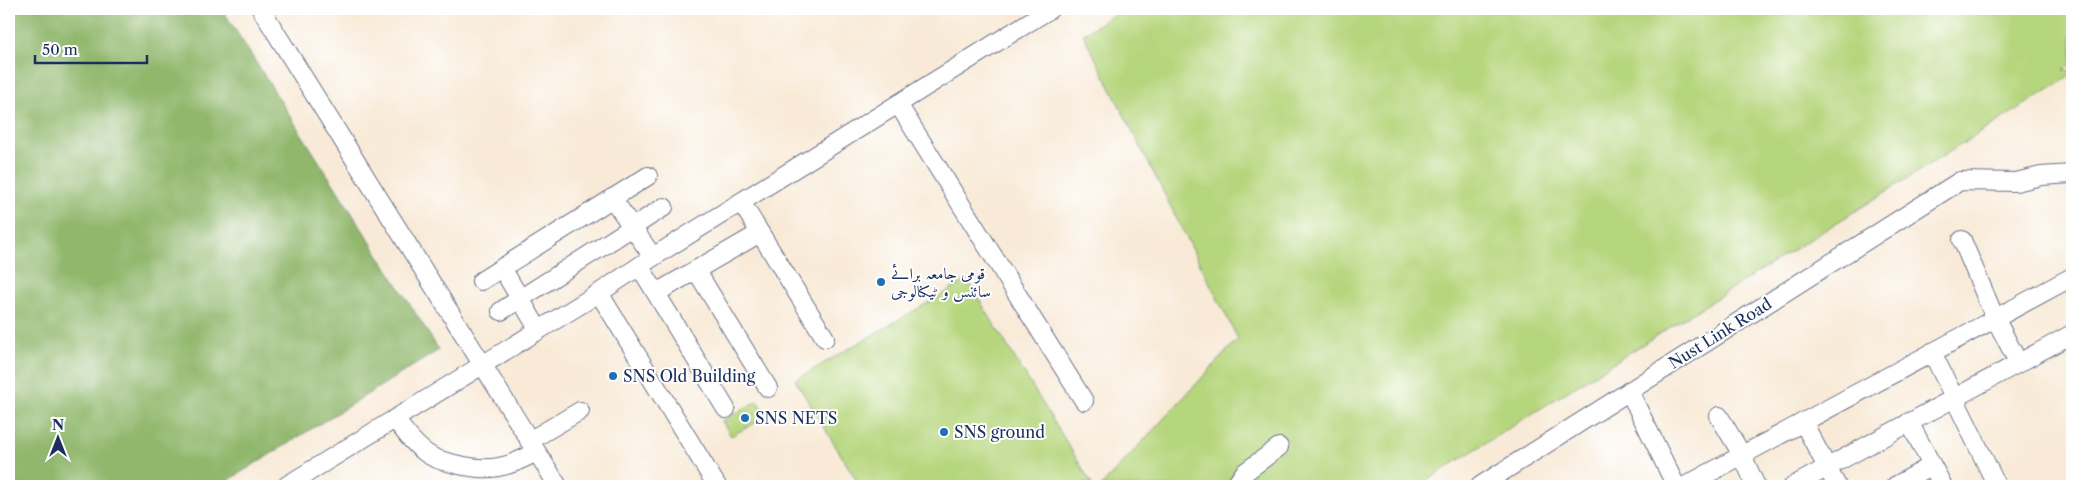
<svg xmlns="http://www.w3.org/2000/svg" width="2081" height="495" font-family="'Libre Caslon Text',Amiri,serif">
  <rect width="100%" height="100%" fill="#fff"/>
  <filter id="ink" filterUnits="userSpaceOnUse"><feTurbulence type="fractalNoise" baseFrequency=".02" numOctaves="2"/><feDisplacementMap in="SourceGraphic" scale="10" xChannelSelector="R" yChannelSelector="G"/><feConvolveMatrix kernelMatrix="1 2 1 2 8 2 1 2 1" color-interpolation-filters="sRGB"/></filter>
  <filter id="wash" filterUnits="userSpaceOnUse"><feTurbulence type="fractalNoise" baseFrequency=".0096" numOctaves="4" result="noise"/><feDisplacementMap in="SourceGraphic" scale="20" xChannelSelector="R" yChannelSelector="G"/><feGaussianBlur stdDeviation="1.12" result="paint"/><feColorMatrix in="noise" values="0 0 0 0 0 0 0 0 0 0 0 0 0 0 0 0 0 1.4 0 .05"/><feComposite in="paint" operator="in"/></filter>
  <g filter="url(#wash)">
    <rect width="100%" height="100%" fill="#f8ead7"/>
    <!-- green -->
    <g fill="#b6d67d" stroke="#68826e">
      <polygon points="1123,9 2072,9 2072,65 2063,70 2072,71 2072,75 1417,486 1101,486 1238,339 1083,34"/>
      <polygon points="967,280 1092,484 860,486 795,380"/>
      <polygon points="757,401 768,416 731,436 722,421"/>
    </g>
    <!-- forest -->
    <polygon fill="#90b76c" stroke="#567365" points="9,9 222,9 439,350 219,486 9,486"/>
  </g>
  <g filter="url(#ink)">
    <g fill="none" stroke-linecap="round" stroke-linejoin="round">
      <defs>
        <g id="minor">
          <polyline points="261,9 558,486"/>
          <polyline points="898,104 1084,401"/>
          <polyline points="612,198 653,257"/>
          <polyline points="741,202 825,338"/>
          <polyline points="1962,240 1995,318 2018,362"/>
          <polyline points="502,268 538,329"/>
          <polyline points="637,268 645,275 726,409"/>
          <polyline points="696,270 768,388"/>
          <polyline points="481,281 648,176"/>
          <polyline points="599,293 717,486"/>
          <polyline points="656,293 760,233"/>
          <polyline points="501,311 664,207"/>
          <polyline points="1932,352 1997,486"/>
          <polyline points="1629,391 1676,486"/>
          <polyline points="1719,416 1742,455 1756,486"/>
          <path d="M 395,419 C 404,431 413,444 426,453 C 434,459 445,462 455,464 C 488,472 506,469 536,452"/>
          <polyline points="1803,422 1837,486"/>
          <polyline points="1909,422 1943,486"/>
          <polyline points="529,441 580,411"/>
          <polyline points="286,486 599,293 653,257 1050,9"/>
          <polyline points="1235,486 1244,473 1279,447"/>
          <polyline points="1480,486 1960,181 2016,182 2041,176 2072,174"/>
          <polyline points="1685,486 2072,277"/>
          <polyline points="1793,486 2072,334"/>
          <polyline points="1895,486 1931,466"/>
        </g>
      </defs>
      <!-- minor casing -->
      <use href="#minor" stroke="#687088" stroke-width="20"/>
      <!-- minor -->
      <use href="#minor" stroke="#fff" stroke-width="18"/>
    </g>
  </g>
  <!-- markers -->
  <g fill="#1f6fb2" stroke="#fff" stroke-width="2">
    <circle cx="881" cy="282" r="5"/>
    <circle cx="613" cy="376" r="5"/>
    <circle cx="745" cy="418" r="5"/>
    <circle cx="944" cy="432" r="5"/>
  </g>
  <g text-anchor="middle" dominant-baseline="central" stroke-width="4" stroke-linejoin="round" paint-order="stroke">
    <!-- poi labels -->
    <g font-size="16" fill="#1b2f5e" stroke="#fff" text-anchor="start">
      <text x="891" y="273">قومی جامعہ برائے<tspan x="891" dy="18">سائنس و ٹیکنالوجی</tspan></text>
      <text x="623" y="376">SNS Old Building</text>
      <text x="755" y="418">SNS NETS</text>
      <text x="954" y="432">SNS ground</text>
    </g>
    <!-- street labels -->
    <g font-size="16" fill="#1b2f5e" stroke="#fff">
      <text transform="translate(1720 333) rotate(-32)">Nust Link Road</text>
    </g>
  </g>
  <!-- margin -->
  <rect width="2081" height="495" fill="none" stroke="#fff" stroke-width="30"/>
  <!-- north arrow -->
  <g transform="translate(58 438)" stroke="#ffffff" stroke-width="4" paint-order="stroke">
  <path d="M0-4L9 19L0 12L-9 19Z" fill="#1b2f5e"/>
  <text y="-8" font-size="14" font-weight="bold" text-anchor="middle" fill="#1b2f5e">N</text>
  </g>
  <!-- scale -->
  <path d="M35 55v8h112v-8" fill="none" stroke="#1b2f5e" stroke-width="2.5"/>
  <text x="42" y="55" font-size="15" fill="#1b2f5e" stroke="#ffffff" stroke-width="4" paint-order="stroke">50 m</text>
</svg>
